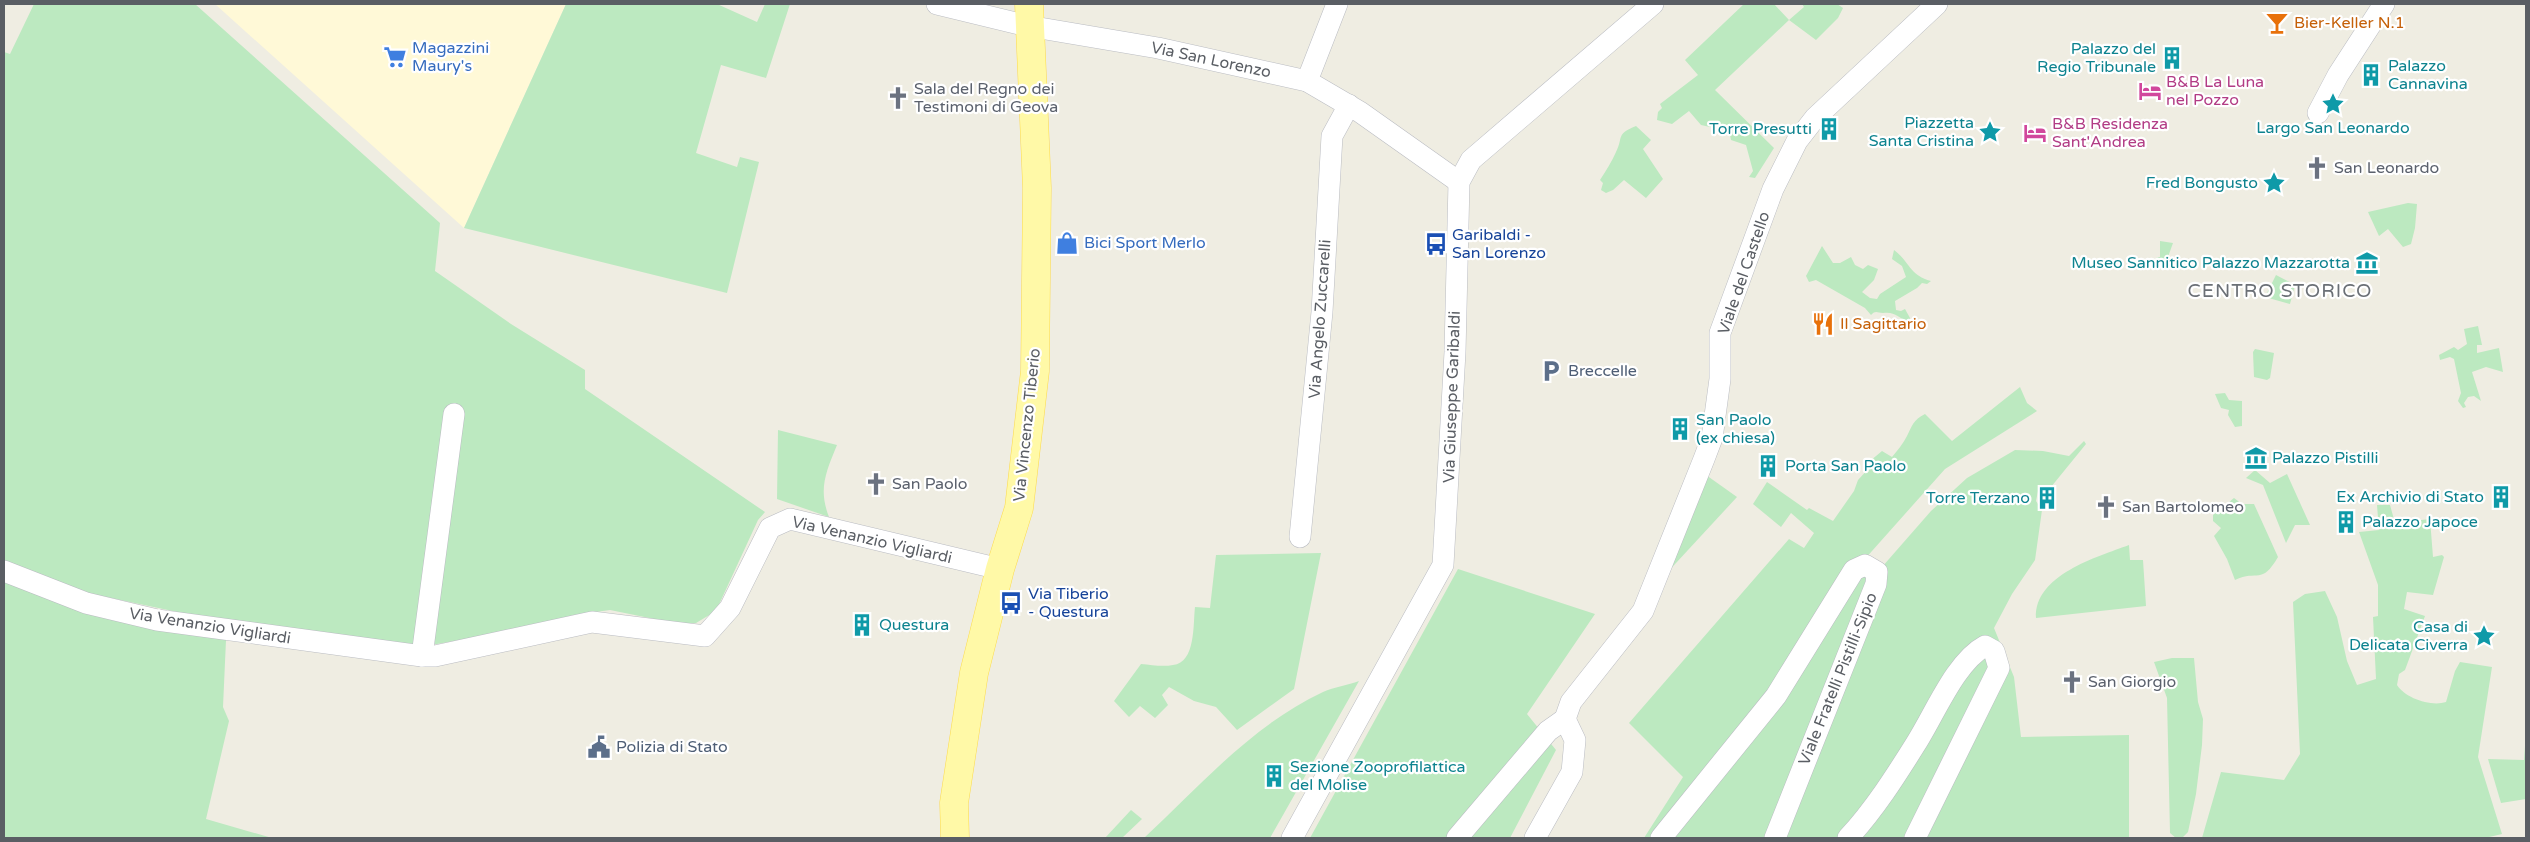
<svg xmlns="http://www.w3.org/2000/svg" width="2530" height="842" font-family="'Varela Round',sans-serif">
  <rect width="100%" height="100%" fill="#efede2"/>
  <!-- commercial -->
  <polygon fill="#fff9d7" points="215,4 566,4 464,228"/>
  <!-- green -->
  <g fill="#bce9c0">
    <polygon points="34,4 195,4 440,223 435,271 511,324 585,370 585,389 765,512 758,520 716,611 696,623 679,624 610,610 574,615 517,630 437,644 409,646 225,622 87,593 4,561 4,52 10,54"/>
    <polygon points="566,4 717,4 757,22 765,4 790,4 766,78 721,65 696,153 737,167 740,157 759,162 727,293 464,228"/>
    <polygon points="1744,4 1774,4 1789,20 1804,7 1802,4 1837,4 1843,8 1838,18 1816,40 1789,20 1715,90 1774,148 1755,178 1749,177 1753,171 1746,145 1731,140 1728,126 1717,123 1710,127 1701,125 1689,111 1672,124 1657,120 1658,112 1662,108 1660,104 1698,75 1685,60"/>
    <path d="M 1636,126 L 1651,140 L 1643,149 L 1663,179 L 1646,198 L 1624,180 L 1613,190 L 1606,193 L 1601,190 L 1603,183 L 1600,180 C 1606,171 1612,161 1616,152 C 1624,136 1615,135 1636,126 Z"/>
    <polygon points="2408,203 2417,204 2415,228 2411,244 2403,247 2388,229 2379,236 2368,212"/>
    <polygon points="2160,241 2173,243 2164,268 2157,262 2156,258 2160,257"/>
    <path d="M 1822,246 L 1833,263 L 1840,263 L 1851,257 L 1855,265 L 1863,269 L 1868,265 L 1878,269 L 1874,280 L 1862,292 L 1870,298 L 1877,299 L 1880,294 L 1906,277 L 1902,266 L 1892,259 L 1894,250 C 1910,262 1909,275 1931,281 L 1927,284 L 1922,283 L 1917,288 L 1895,301 L 1896,310 L 1901,311 L 1905,309 L 1910,318 L 1909,322 C 1898,318 1895,311 1883,313 C 1877,313 1876,310 1871,315 L 1865,308 L 1816,280 L 1809,282 L 1806,276 Z"/>
    <polygon points="2276,275 2295,285 2290,304 2265,297"/>
    <polygon points="2478,326 2482,345 2477,345 2477,353 2499,348 2503,372 2486,367 2472,372 2481,401 2474,396 2468,397 2464,403 2466,407 2463,408 2458,401 2461,393 2454,359 2450,357 2440,360 2439,355 2454,347 2458,350 2467,344 2464,329"/>
    <polygon points="2255,349 2274,353 2270,378 2267,380 2254,377 2253,352"/>
    <path d="M 2020,387 L 2027,403 L 2037,411 L 1945,469 L 1864,560 L 1882,567 L 1931,511 L 1967,478 L 2015,450 L 2043,451 L 2069,456 L 2084,441 L 2086,444 L 2051,487 L 2045,487 L 2038,491 L 2036,501 L 2042,510 L 2035,560 L 2012,594 L 1994,628 L 2014,677 L 2021,737 L 2129,735 L 2129,838 L 1644,838 L 1683,777 L 1629,723 L 1789,539 L 1804,548 L 1814,533 L 1791,513 L 1781,527 L 1753,504 L 1767,482 L 1807,510 L 1809,508 L 1833,521 L 1854,491 L 1858,480 L 1869,468 L 1870,461 L 1882,451 L 1892,457 C 1897,451 1903,444 1907,436 C 1912,426 1913,420 1925,414 L 1952,441 Z"/>
    <polygon points="2225,393 2229,400 2242,401 2242,426 2235,427 2228,415 2229,410 2221,408 2215,394"/>
    <path d="M 778,430 L 837,445 C 826,472 818,489 829,517 L 777,499 Z"/>
    <polygon points="2255,470 2270,483 2287,474 2310,525 2295,525 2286,543 2263,485 2246,478"/>
    <polygon points="1706,475 1737,497 1664,576"/>
    <path d="M 2234,498 L 2242,504 L 2254,504 L 2278,557 C 2261,586 2258,569 2235,580 L 2227,559 L 2214,536 L 2221,528 L 2213,521 L 2213,515 Z"/>
    <path d="M 2377,505 L 2390,505 L 2395,523 L 2430,519 L 2433,557 L 2442,555 L 2444,557 L 2433,595 L 2407,592 L 2404,609 L 2425,616 L 2405,670 L 2399,674 L 2397,685 C 2405,698 2431,707 2446,702 L 2455,671 L 2460,662 L 2492,667 L 2478,757 L 2502,834 L 2485,838 L 2202,838 L 2221,772 L 2284,780 L 2300,754 L 2293,602 L 2305,594 L 2325,591 L 2337,617 L 2347,661 L 2357,685 L 2376,679 L 2373,617 L 2378,616 L 2378,585 L 2359,532 L 2379,530 Z"/>
    <path d="M 2129,545 L 2130,560 L 2143,560 L 2146,606 L 2036,618 C 2034,575 2097,557 2129,545 Z"/>
    <path d="M 1321,553 L 1294,689 L 1237,730 L 1216,707 L 1194,701 L 1169,687 L 1162,695 L 1168,705 L 1155,718 L 1140,706 L 1129,717 L 1114,701 L 1141,664 C 1152,665 1163,667 1173,665 C 1196,663 1193,623 1195,607 L 1210,608 L 1216,555 Z"/>
    <polygon points="1458,569 1595,614 1527,714 1556,750 1510,838 1310,838"/>
    <polygon points="4,577 226,640 223,707 229,721 206,819 272,838 4,838"/>
    <polygon points="2172,658 2194,658 2198,702 2203,719 2202,745 2196,794 2188,832 2182,838 2176,838 2170,833 2167,698 2154,662"/>
    <path d="M 1359,681 L 1270,838 L 1144,838 C 1201,785 1251,726 1323,692 C 1334,687 1348,685 1359,681 Z"/>
    <polygon points="2526,732 2526,799 2501,803 2488,759 2524,760"/>
    <polygon points="1131,810 1142,819 1122,838 1105,838"/>
  </g>
  <g fill="none" stroke-linecap="round" stroke-linejoin="round">
    <defs>
      <g id="minor">
        <polyline points="937,4 1028,26 1158,48 1307,81 1360,112 1459,182"/>
        <polyline points="1307,81 1337,4"/>
        <polyline points="2318,113 2338,75 2384,4"/>
        <polyline points="1300,537 1322,312 1332,136 1349,105"/>
        <polyline points="4,571 86,603 157,620 422,656 435,656 592,622 705,636 730,608 770,528 790,519 1000,569"/>
        <polyline points="422,656 454,414"/>
        <polyline points="1565,719 1571,702 1643,611 1704,459 1712,438 1720,379 1720,333 1773,189 1797,141 1815,118 1937,4"/>
        <polyline points="1292,838 1443,565 1455,352 1459,182 1471,160 1653,4"/>
        <polyline points="1457,838 1548,731 1565,719 1575,740 1572,772 1535,838"/>
        <polyline points="1661,838 1776,696 1854,570 1865,565 1877,572 1876,584 1775,838"/>
        <path d="M 1848,838 C 1874,810 1895,777 1915,745 C 1934,716 1955,662 1985,646 L 1994,651 L 1999,668 L 1915,838"/>
      </g>
      <polyline id="major" points="955,838 954,803 974,673 1000,569 1019,508 1035,371 1037,188 1029,4"/>
    </defs>
    <!-- minor casing -->
    <use href="#minor" stroke="#babcc2" stroke-width="22"/>
    <!-- major casing -->
    <use href="#major" stroke="#fddb4d" stroke-width="29"/>
    <!-- minor -->
    <use href="#minor" stroke="#fff" stroke-width="21"/>
    <!-- major -->
    <use href="#major" stroke="#fff9a7" stroke-width="28"/>
  </g>
  <!-- icons -->
  <defs>
    <symbol id="bar-bare" viewBox="-9 -9 18 18"><path d="M-6-5H6L.8 .8V4.5H3.5V6h-7V4.5H-.8V.8Z" fill="#e8710a" stroke="#fff" stroke-width="2.5" paint-order="stroke"/></symbol>
    <symbol id="supermarket-bare" viewBox="-9 -9 18 18"><path d="M-6-5.5h2.5l.6 2H6L4.5 2H-2.5L-4.4-4H-6ZM-1.5 3.2a1.3 1.3 0 1 0 .1 0ZM3 3.2a1.3 1.3 0 1 0 .1 0Z" fill="#3f7fe0" stroke="#fff" stroke-width="2.5" paint-order="stroke"/></symbol>
    <symbol id="building-bare" viewBox="-9 -9 18 18"><path d="M-4-6H4V6H1V3H-1V6H-4ZM-2.5-4.3h1.7v1.8h-1.7ZM.8-4.3h1.7v1.8H.8ZM-2.5-1h1.7V.8h-1.7ZM.8-1h1.7V.8H.8Z" fill="#0f9aa8" stroke="#fff" stroke-width="2.5" paint-order="stroke"/></symbol>
    <symbol id="hotel-bare" viewBox="-9 -9 18 18"><path d="M-6-4.5h1.5V1H6V5H4.5V3h-9V5H-6ZM-4 0a1.8 1.8 0 1 1 3.6 0ZM.5 0V-2.5h3Q6-2.5 6 0Z" fill="#d1479c" stroke="#fff" stroke-width="2.5" paint-order="stroke"/></symbol>
    <symbol id="church-bare" viewBox="-9 -9 18 18"><path d="M-1.2-6h2.4v3.5h3.3v2.4h-3.3V6h-2.4V-.1h-3.3v-2.4h3.3Z" fill="#6b7280" stroke="#fff" stroke-width="2.5" paint-order="stroke"/></symbol>
    <symbol id="sight-bare" viewBox="-9 -9 18 18"><path d="M0-6L1.8-2.2L6-1.7L2.9 1.2L3.7 5.4L0 3.3L-3.7 5.4L-2.9 1.2L-6-1.7L-1.8-2.2Z" fill="#0f9aa8" stroke="#fff" stroke-width="2.5" paint-order="stroke"/></symbol>
    <symbol id="shop-bare" viewBox="-9 -9 18 18"><path d="M-5-2.5h2.3a2.7 3.5 0 0 1 5.4 0H5L5.5 6h-11ZM-1.5-2.5h3a1.5 2.3 0 0 0-3 0Z" fill="#3f7fe0" stroke="#fff" stroke-width="2.5" paint-order="stroke"/></symbol>
    <symbol id="bus-bare" viewBox="-9 -9 18 18"><path d="M-5-6H5V4H4V6H2V4H-2V6H-4V4H-5ZM-3.5-4V0h7V-4ZM-3.5 1.2v1.5H-2V1.2ZM2 1.2v1.5H3.5V1.2Z" fill="#1a4fb4" stroke="#fff" stroke-width="2.5" paint-order="stroke"/></symbol>
    <symbol id="museum-bare" viewBox="-9 -9 18 18"><path d="M0-6L6-3V-2H-6V-3ZM-5-1h2V3h-2ZM-1-1h2V3h-2ZM3-1h2V3H3ZM-6 4H6V6H-6Z" fill="#0f9aa8" stroke="#fff" stroke-width="2.5" paint-order="stroke"/></symbol>
    <symbol id="restaurant-bare" viewBox="-9 -9 18 18"><path d="M-5-6h1v4h1v-4h1v4h1v-4h1v5L-1.5 .5V6h-2V.5L-5-1ZM5-6V6H3V1.5H1.5Q1.5-4 5-6Z" fill="#e8710a" stroke="#fff" stroke-width="2.5" paint-order="stroke"/></symbol>
    <symbol id="parking-bare" viewBox="-9 -9 18 18"><path d="M-3.5-5.5H1a3.5 3.5 0 0 1 0 7H-1V5.5H-3.5ZM-1-3.4V-.6H.8a1.4 1.4 0 0 0 0-2.8Z" fill="#5c6f8a" stroke="#fff" stroke-width="2.5" paint-order="stroke"/></symbol>
    <symbol id="civic-bare" viewBox="-9 -9 18 18"><path d="M-.6-6.5H3V-4.5H.6V-3L4-1V1h2V6H-6V1h2V-1L-.6-3ZM-1.2 2.5V6h2.4V2.5Z" fill="#5c6f8a" stroke="#fff" stroke-width="2.5" paint-order="stroke"/></symbol>
  </defs>
  <g fill-rule="evenodd">
    <use href="#bar-bare" x="2261" y="7" width="32" height="32"/>
    <use href="#supermarket-bare" x="379" y="41" width="32" height="32"/>
    <use href="#building-bare" x="2156" y="42" width="32" height="32"/>
    <use href="#building-bare" x="2355" y="59" width="32" height="32"/>
    <use href="#hotel-bare" x="2134" y="75" width="32" height="32"/>
    <use href="#church-bare" x="882" y="82" width="32" height="32"/>
    <use href="#sight-bare" x="2317" y="88" width="32" height="32"/>
    <use href="#building-bare" x="1813" y="113" width="32" height="32"/>
    <use href="#sight-bare" x="1974" y="116" width="32" height="32"/>
    <use href="#hotel-bare" x="2019" y="117" width="32" height="32"/>
    <use href="#church-bare" x="2301" y="152" width="32" height="32"/>
    <use href="#sight-bare" x="2258" y="167" width="32" height="32"/>
    <use href="#shop-bare" x="1051" y="227" width="32" height="32"/>
    <use href="#bus-bare" x="1420" y="228" width="32" height="32"/>
    <use href="#museum-bare" x="2351" y="247" width="32" height="32"/>
    <use href="#restaurant-bare" x="1807" y="308" width="32" height="32"/>
    <use href="#parking-bare" x="1535" y="355" width="32" height="32"/>
    <use href="#building-bare" x="1664" y="413" width="32" height="32"/>
    <use href="#museum-bare" x="2240" y="442" width="32" height="32"/>
    <use href="#building-bare" x="1752" y="450" width="32" height="32"/>
    <use href="#church-bare" x="860" y="468" width="32" height="32"/>
    <use href="#building-bare" x="2485" y="481" width="32" height="32"/>
    <use href="#building-bare" x="2031" y="482" width="32" height="32"/>
    <use href="#church-bare" x="2090" y="491" width="32" height="32"/>
    <use href="#building-bare" x="2330" y="506" width="32" height="32"/>
    <use href="#bus-bare" x="995" y="587" width="32" height="32"/>
    <use href="#building-bare" x="846" y="609" width="32" height="32"/>
    <use href="#sight-bare" x="2468" y="620" width="32" height="32"/>
    <use href="#church-bare" x="2056" y="666" width="32" height="32"/>
    <use href="#civic-bare" x="583" y="731" width="32" height="32"/>
    <use href="#building-bare" x="1258" y="760" width="32" height="32"/>
  </g>
  <g text-anchor="middle" dominant-baseline="central" stroke-width="4.5" stroke-linejoin="round" paint-order="stroke">
    <!-- food labels -->
    <g font-size="16" fill="#c56008" stroke="#fff" text-anchor="start">
      <text x="2294" y="23">Bier-Keller N.1</text>
      <text x="1840" y="324">Il Sagittario</text>
    </g>
    <!-- shop labels -->
    <g font-size="16" fill="#366cbe" stroke="#fff" text-anchor="start">
      <text x="412" y="48">Magazzini<tspan x="412" dy="18">Maury's</tspan></text>
      <text x="1084" y="243">Bici Sport Merlo</text>
    </g>
    <!-- culture labels -->
    <g font-size="16" fill="#0d838f" stroke="#fff" text-anchor="end">
      <text x="2156" y="49">Palazzo del<tspan x="2156" dy="18">Regio Tribunale</tspan></text>
      <text x="2388" y="66" text-anchor="start">Palazzo<tspan x="2388" dy="18">Cannavina</tspan></text>
      <text x="1974" y="123">Piazzetta<tspan x="1974" dy="18">Santa Cristina</tspan></text>
      <text x="2333" y="128" text-anchor="middle">Largo San Leonardo</text>
      <text x="1812" y="129">Torre Presutti</text>
      <text x="2258" y="183">Fred Bongusto</text>
      <text x="2350" y="263">Museo Sannitico Palazzo Mazzarotta</text>
      <text x="1696" y="420" text-anchor="start">San Paolo<tspan x="1696" dy="18">(ex chiesa)</tspan></text>
      <text x="2272" y="458" text-anchor="start">Palazzo Pistilli</text>
      <text x="1785" y="466" text-anchor="start">Porta San Paolo</text>
      <text x="2484" y="497">Ex Archivio di Stato</text>
      <text x="2030" y="498">Torre Terzano</text>
      <text x="2362" y="522" text-anchor="start">Palazzo Japoce</text>
      <text x="879" y="625" text-anchor="start">Questura</text>
      <text x="2468" y="627">Casa di<tspan x="2468" dy="18">Delicata Civerra</tspan></text>
      <text x="1290" y="767" text-anchor="start">Sezione Zooprofilattica<tspan x="1290" dy="18">del Molise</tspan></text>
    </g>
    <!-- street labels -->
    <g font-size="16" fill="#5a5e64" stroke="#fff">
      <text transform="translate(1211 60) rotate(12)">Via San Lorenzo</text>
      <text transform="translate(1744 273) rotate(-71)">Viale del Castello</text>
      <text transform="translate(1320 319) rotate(-86)">Via Angelo Zuccarelli</text>
      <text transform="translate(1452 397) rotate(-88)">Via Giuseppe Garibaldi</text>
      <text transform="translate(1027 425) rotate(-84)">Via Vincenzo Tiberio</text>
      <text transform="translate(872 540) rotate(13)">Via Venanzio Vigliardi</text>
      <text transform="translate(210 626) rotate(9)">Via Venanzio Vigliardi</text>
      <text transform="translate(1838 679) rotate(-68)">Viale Fratelli Pistilli-Sipio</text>
    </g>
    <!-- hotel labels -->
    <g font-size="16" fill="#b23c85" stroke="#fff" text-anchor="start">
      <text x="2166" y="82">B&amp;B La Luna<tspan x="2166" dy="18">nel Pozzo</tspan></text>
      <text x="2052" y="124">B&amp;B Residenza<tspan x="2052" dy="18">Sant'Andrea</tspan></text>
    </g>
    <!-- worship labels -->
    <g font-size="16" fill="#5b616d" stroke="#fff" text-anchor="start">
      <text x="914" y="89">Sala del Regno dei<tspan x="914" dy="18">Testimoni di Geova</tspan></text>
      <text x="2334" y="168">San Leonardo</text>
      <text x="892" y="484">San Paolo</text>
      <text x="2122" y="507">San Bartolomeo</text>
      <text x="2088" y="682">San Giorgio</text>
    </g>
    <!-- transit labels -->
    <g font-size="16" fill="#164399" stroke="#fff" text-anchor="start">
      <text x="1452" y="235">Garibaldi -<tspan x="1452" dy="18">San Lorenzo</tspan></text>
      <text x="1028" y="594">Via Tiberio<tspan x="1028" dy="18">- Questura</tspan></text>
    </g>
    <!-- service labels -->
    <g font-size="16" fill="#4e5e75" stroke="#fff" text-anchor="start">
      <text x="1568" y="371">Breccelle</text>
      <text x="616" y="747">Polizia di Stato</text>
    </g>
    <!-- quarter labels -->
    <g font-size="19" letter-spacing="1" fill="#6b7076" stroke="#fff">
      <text x="2280" y="291">CENTRO STORICO</text>
    </g>
  </g>
  <!-- border -->
  <rect width="2530" height="842" fill="none" stroke="#5a5e64" stroke-width="10"/>
</svg>
